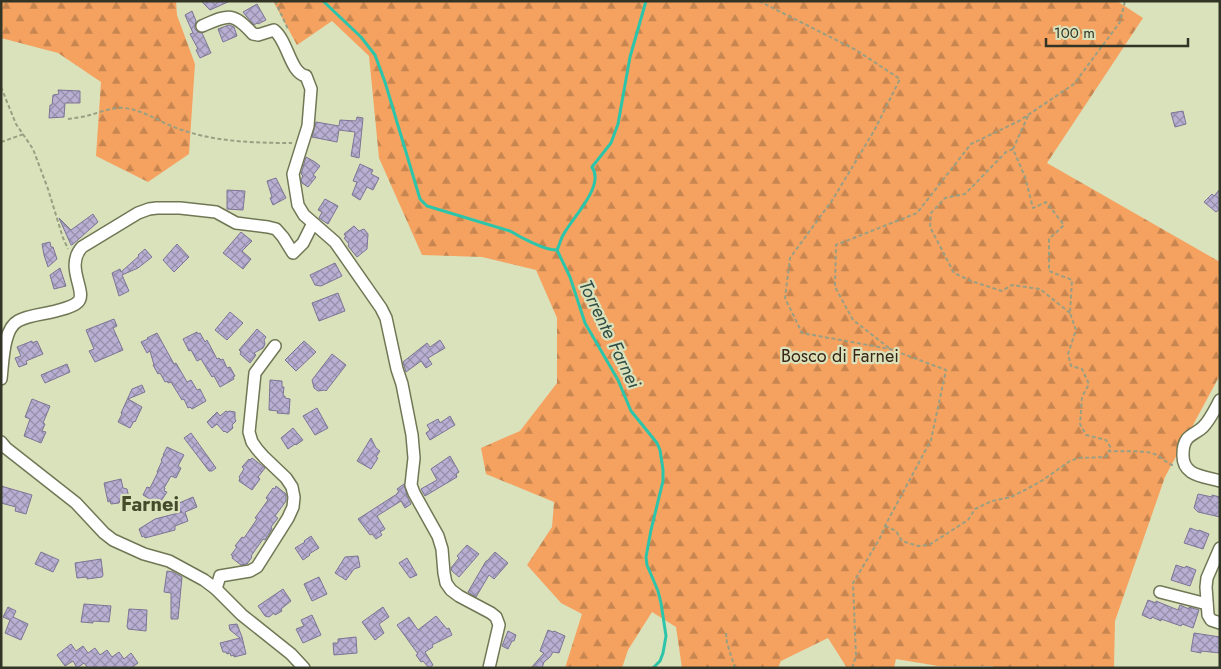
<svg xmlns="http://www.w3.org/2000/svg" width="1221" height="669" font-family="Jost,sans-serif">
  <defs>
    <pattern id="forest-firs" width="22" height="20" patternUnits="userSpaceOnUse" patternTransform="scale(1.25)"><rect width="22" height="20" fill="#f5a261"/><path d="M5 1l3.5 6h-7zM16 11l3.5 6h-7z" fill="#c78550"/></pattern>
    <pattern id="building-cross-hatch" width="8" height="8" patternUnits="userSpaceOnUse" patternTransform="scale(1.25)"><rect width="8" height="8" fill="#b8afd2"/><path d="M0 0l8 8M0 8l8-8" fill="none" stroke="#968faa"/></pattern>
  </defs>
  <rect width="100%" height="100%" fill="#dae2bc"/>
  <!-- forest -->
  <g fill="url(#forest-firs)">
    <polygon points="1,1 176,1 177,15 195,64 189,154 148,182 96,156 101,82 58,53 1,38"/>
    <polygon points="273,1 1117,1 1143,18 1047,163 1220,262 1220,375 1165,477 1115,621 1114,668 993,668 993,666 938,666 896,659 894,668 847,668 828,638 781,661 778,668 682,668 676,627 652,612 628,650 622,668 565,668 582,614 561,603 527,565 552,527 554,502 486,474 481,448 520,431 557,383 557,318 536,270 482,257 422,255 379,158 369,56 332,21 297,45"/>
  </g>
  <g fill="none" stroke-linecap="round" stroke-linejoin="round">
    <!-- stream -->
    <g stroke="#2cc5aa" stroke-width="3">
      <path d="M 323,1 L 361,37 L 375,55 L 385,82 L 420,199 L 427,206 L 510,231 C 520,237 546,251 557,250 L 570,277 L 585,323 L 618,380 L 631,411 L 657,443 L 660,450 L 663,470 L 663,481 L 651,530 L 646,557 L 647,565 L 658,591 L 661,603 L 666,636 L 663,653 L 660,661 L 653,668"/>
      <path d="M 557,250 C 560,244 561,237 565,232 C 574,216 605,185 592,167 L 611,143 L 618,124 L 630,57 L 646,1"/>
    </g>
  </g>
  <!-- building -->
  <g fill="url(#building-cross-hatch)" stroke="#7d7495">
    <polygon points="201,1 230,1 210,10"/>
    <polygon points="257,4 266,20 258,24 257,23 254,25 247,17 243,12"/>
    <polygon points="192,11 196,21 195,26 195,29 198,32 202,33 211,53 200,58 196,50 198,49 190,34 193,33 185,15"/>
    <polygon points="229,25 234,27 237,36 223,42 218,29"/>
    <polygon points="58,90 80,91 80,103 65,103 64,117 49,118 50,105 52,105 53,95 59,94"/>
    <polygon points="1183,111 1186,124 1175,127 1171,113"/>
    <polygon points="357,117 363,118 359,158 351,156 355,132 339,130 337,142 312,137 316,122 339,126 340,120 356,121"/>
    <polygon points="306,157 315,162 320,166 313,175 316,177 308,187 302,183 301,179 303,176 301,174"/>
    <polygon points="360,164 373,170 371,174 379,178 373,190 367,187 360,200 352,195 357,182 353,181"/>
    <polygon points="276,178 286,198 273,205 270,198 272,197 267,181"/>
    <polygon points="1220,189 1220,209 1216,212 1204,202 1212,194 1214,196"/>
    <polygon points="227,190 245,191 243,210 227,209"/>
    <polygon points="325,199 338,206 328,224 319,218 322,212 318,210"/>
    <polygon points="93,214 98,222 72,245 71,245 59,218 71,230"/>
    <polygon points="354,226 359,231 364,229 368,234 367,249 357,257 348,246 349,244 344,238 346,237 344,234"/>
    <polygon points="241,232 252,241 242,251 251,259 243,269 223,253"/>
    <polygon points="50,242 51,247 53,247 57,259 48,267 44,255 42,244"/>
    <polygon points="177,244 189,257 174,272 163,260"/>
    <polygon points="145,249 152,257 138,268 122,275 129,291 119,296 112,273 120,269 121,272 139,256 138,255"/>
    <polygon points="335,263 342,276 321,286 315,285 310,275"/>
    <polygon points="60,268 66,286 54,289 50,275"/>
    <polygon points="338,293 345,311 319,321 312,303"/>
    <polygon points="230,312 243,323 227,340 215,330"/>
    <polygon points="114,319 117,326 113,328 123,350 95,362 89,351 94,349 86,330"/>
    <polygon points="257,329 266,337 264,340 265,344 263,348 254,353 256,355 250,363 240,354 241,352 239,350"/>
    <polygon points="197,332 198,334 200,333 205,342 207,340 217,359 219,358 221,360 223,359 227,368 230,367 235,376 233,377 234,379 220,387 214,376 212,377 201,359 197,361 191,350 189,351 183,339"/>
    <polygon points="157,333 174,364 176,363 187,382 191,380 197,390 200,389 206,401 192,409 190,407 188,408 184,399 182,400 171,382 168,383 167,381 165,382 160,373 158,374 153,365 154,365 150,351 147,353 141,342 148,339 147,338"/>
    <polygon points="440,340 445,348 428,358 432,364 426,368 421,361 406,372 403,362 427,343 430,347"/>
    <polygon points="32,341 32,343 37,341 43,354 26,361 27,364 19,367 15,358 21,356 17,347"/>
    <polygon points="304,341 316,352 296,371 285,360"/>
    <polygon points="332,354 346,365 326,391 325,390 318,391 314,388 312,380"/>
    <polygon points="67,364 70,372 45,383 41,375"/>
    <polygon points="270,380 282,381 282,387 284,387 283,396 285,396 285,398 290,399 289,414 277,413 278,411 269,410"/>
    <polygon points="142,385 145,392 128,399 142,407 135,422 134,421 130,428 118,422 122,414 121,413 132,389"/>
    <polygon points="32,399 50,406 43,423 45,424 42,431 46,432 41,443 24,436 30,419 25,417"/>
    <polygon points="317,408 328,428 315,435 303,416"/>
    <polygon points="226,411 228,412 229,411 235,412 235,419 236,421 232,425 233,428 227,433 225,431 224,432 217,424 212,428 207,422 217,412 220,416"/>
    <polygon points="450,416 455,425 430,440 426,433 430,430 427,425 438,419 440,423"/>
    <polygon points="293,428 303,440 296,445 295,444 288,449 281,438"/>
    <polygon points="191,433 216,468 212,471 209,471 184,438"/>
    <polygon points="371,438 376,448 380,451 376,457 378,458 371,469 357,461"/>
    <polygon points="167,447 184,455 178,466 181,468 176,478 171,476 164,488 165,488 164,491 167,492 161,501 157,499 155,502 143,495 147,487 150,488 158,472 157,472 162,461 161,460 164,455 163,455"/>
    <polygon points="450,456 459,472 456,474 457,477 425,496 421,489 437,480 431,469"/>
    <polygon points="252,458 265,468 258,477 260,479 252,490 239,481 240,478 239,477 244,469 242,467 249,459 250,460"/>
    <polygon points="121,479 123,488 127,489 129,497 124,498 124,500 120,500 119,503 111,504 110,501 108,502 104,483"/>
    <polygon points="404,484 407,496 411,504 405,508 401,501 377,516 385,529 380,532 382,535 376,539 372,534 370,535 358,519 397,494 397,493 399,492 397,489"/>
    <polygon points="1,486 32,495 26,514 15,511 16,507 1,503"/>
    <polygon points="276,486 286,494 286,501 275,516 278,518 271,527 272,529 267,537 265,540 263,539 251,556 252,557 247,564 241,565 232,558 233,556 231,555 237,547 235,546 242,537 244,538 257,519 255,518 268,500 266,498 273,488 275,489"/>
    <polygon points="1198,494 1212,497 1212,495 1220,497 1220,517 1198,512 1194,508"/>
    <polygon points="193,497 197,507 185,512 188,521 175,526 175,530 145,538 144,536 142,537 139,529 155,519 182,512 180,511 177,504"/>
    <polygon points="1190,528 1198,531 1199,530 1209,534 1203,549 1184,543"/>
    <polygon points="311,536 319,548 309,554 310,555 303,560 295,548 305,542 304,541"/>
    <polygon points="467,545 479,554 459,577 452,571 451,568 459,558 457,556"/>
    <polygon points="41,552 59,560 53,572 35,564"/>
    <polygon points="495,552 508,563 494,579 489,575 476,597 468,592 486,561 487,561"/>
    <polygon points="358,556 360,567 354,569 346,580 335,573 345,557"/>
    <polygon points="407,558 417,575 410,578 399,563"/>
    <polygon points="101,559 103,575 102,577 87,579 87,577 77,578 75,563"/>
    <polygon points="1176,565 1185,568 1186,566 1196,570 1190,586 1171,580"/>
    <polygon points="167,571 173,572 182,577 178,619 171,619 171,593 164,592"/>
    <polygon points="319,577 327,594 312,601 304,584"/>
    <polygon points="283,589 291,601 281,609 282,611 275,615 274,613 269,617 265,616 258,606"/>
    <polygon points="1148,600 1156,603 1156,601 1178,610 1180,605 1189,609 1189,607 1199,610 1193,628 1182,624 1181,626 1161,619 1161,621 1152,617 1151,619 1142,615"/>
    <polygon points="84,604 111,606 109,622 93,621 93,623 81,622"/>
    <polygon points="8,607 16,611 13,617 28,624 21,640 5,633 10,620 3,617"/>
    <polygon points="383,607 389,617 379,624 384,633 375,640 362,622"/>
    <polygon points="129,609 147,610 146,631 128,629 128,628 127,627"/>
    <polygon points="312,615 321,635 303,643 296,629 304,626 301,620"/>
    <polygon points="436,616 447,629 449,628 452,635 432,645 433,647 425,652 433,665 429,668 423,661 421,662 416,655 418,654 397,625 409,617 418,630"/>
    <polygon points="237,624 242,637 246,654 234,657 234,655 231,656 230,653 227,654 226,652 223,652 220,643 240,638 230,630 229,625"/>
    <polygon points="548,630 553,632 554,631 565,636 559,653 553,652 550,657 544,662 542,668 531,668 544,653 540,651"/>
    <polygon points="508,631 516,635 514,641 512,641 508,649 502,646"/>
    <polygon points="1194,633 1220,637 1220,653 1201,651 1201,653 1191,651"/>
    <polygon points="356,637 357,653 334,655 333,643 338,643 338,639"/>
    <polygon points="71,644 76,651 83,646 88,653 95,648 100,655 107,650 112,657 119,652 124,659 131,653 138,663 131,668 88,668 84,663 77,668 73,661 65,666 57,655"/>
  </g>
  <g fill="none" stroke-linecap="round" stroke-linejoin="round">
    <defs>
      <g id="minor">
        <path d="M 202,26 C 228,15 232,11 253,34 L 258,35 L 274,30 C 288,41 290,73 306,76 L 311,89 L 308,126 L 293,174 L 298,205 L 304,215 L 335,242 L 381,308 L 386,318 L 397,369 L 402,384 L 412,435 L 414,458 L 411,485 L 414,493 L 438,536 L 442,549 L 444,573 L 446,583 L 451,590 L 459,596 L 491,613 L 496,617 L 499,625 L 489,668"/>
        <path d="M 1,379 C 3,363 3,329 18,321 C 28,315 45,314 56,311 C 63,309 73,307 78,302 C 88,292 64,267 82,247 L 138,213 L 149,209 L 157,208 L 180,208 L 216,212 L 236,223 L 268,227 L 276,229 L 283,237 L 293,253 L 303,243 L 313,223"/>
        <path d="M 1220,400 C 1215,409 1210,420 1203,427 C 1198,432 1191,434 1187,439 C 1184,443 1183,449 1183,454 C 1182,476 1203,476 1220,481"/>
        <polyline points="1,442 6,448 76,503 104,533 113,540 144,554 169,561 204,580 216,589 242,615 291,654 304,668"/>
        <polyline points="1220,548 1207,578 1206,587 1208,615 1211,620 1220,623"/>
        <polyline points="216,589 220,576 250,571 257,567 288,518 293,507 294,497 292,487 286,478 264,457 257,449 252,442 249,432 255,373 275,346"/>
        <polyline points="1160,592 1207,604"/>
      </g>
    </defs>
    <!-- minor casing -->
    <use href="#minor" stroke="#707755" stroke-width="14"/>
    <!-- path -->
    <g stroke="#999f82" stroke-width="2" stroke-dasharray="4 2.5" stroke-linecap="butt">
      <polyline points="275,1 288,29"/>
      <polyline points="759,1 856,50 900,79 874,131 833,199 790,258 785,298 802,333 890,349 946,370 931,440 886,524 880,538 853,583 856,656 852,668"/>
      <polyline points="1,87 16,124 33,149 48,189 63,238 68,249"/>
      <polyline points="1028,116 1013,149 1025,177 1033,208 1046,202 1064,225 1049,239 1049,271 1072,280 1070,313 1076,330 1068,354 1071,366 1082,369 1089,384 1082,397 1080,424 1086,435 1106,440 1111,448 1109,451"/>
      <path d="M 68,119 C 75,118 83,117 90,115 C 101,112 113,107 124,108 C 145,110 162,124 182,130 C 217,142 255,143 292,143"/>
      <polyline points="1,142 24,134"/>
      <polyline points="1013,149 1006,152 965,194 945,198 931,213 930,227 954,273 971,281 1002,291 1012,285 1040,289 1070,313"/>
      <polyline points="889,348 853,320 835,287 836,245 917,213 971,144 1019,121 1074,84 1120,22 1125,1"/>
      <path d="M 885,526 L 896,531 L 902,541 L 918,546 L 929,545 L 968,520 L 975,509 L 992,501 L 1011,497 L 1025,490 L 1043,480 L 1070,461 L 1079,458 L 1106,457 L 1109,451 C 1122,452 1139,450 1151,453 C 1161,455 1166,464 1175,466"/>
      <polyline points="726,633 727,643 735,668"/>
    </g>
    <!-- minor -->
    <use href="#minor" stroke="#fff" stroke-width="11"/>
  </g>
  <g text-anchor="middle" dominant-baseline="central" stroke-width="4.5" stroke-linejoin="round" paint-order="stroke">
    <!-- park labels -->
    <g font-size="18" fill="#382516" stroke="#dae2bc">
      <text x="840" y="356">Bosco di Farnei</text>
    </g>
    <!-- water labels -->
    <g font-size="19" font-style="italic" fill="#304e47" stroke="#dae2bc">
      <text transform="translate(610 334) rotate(64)">Torrente Farnei</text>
    </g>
    <!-- quarter labels -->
    <g font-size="20" font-weight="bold" fill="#454b2a" stroke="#dae2bc">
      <text x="150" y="504">Farnei</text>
    </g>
  </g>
  <!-- border -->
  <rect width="1221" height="669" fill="none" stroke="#323526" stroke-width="5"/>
  <!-- scale -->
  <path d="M1046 38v8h142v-8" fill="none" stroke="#323526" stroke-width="2.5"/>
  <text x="1054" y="38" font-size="15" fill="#323526" stroke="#dae2bc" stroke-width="4" paint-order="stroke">100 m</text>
</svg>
